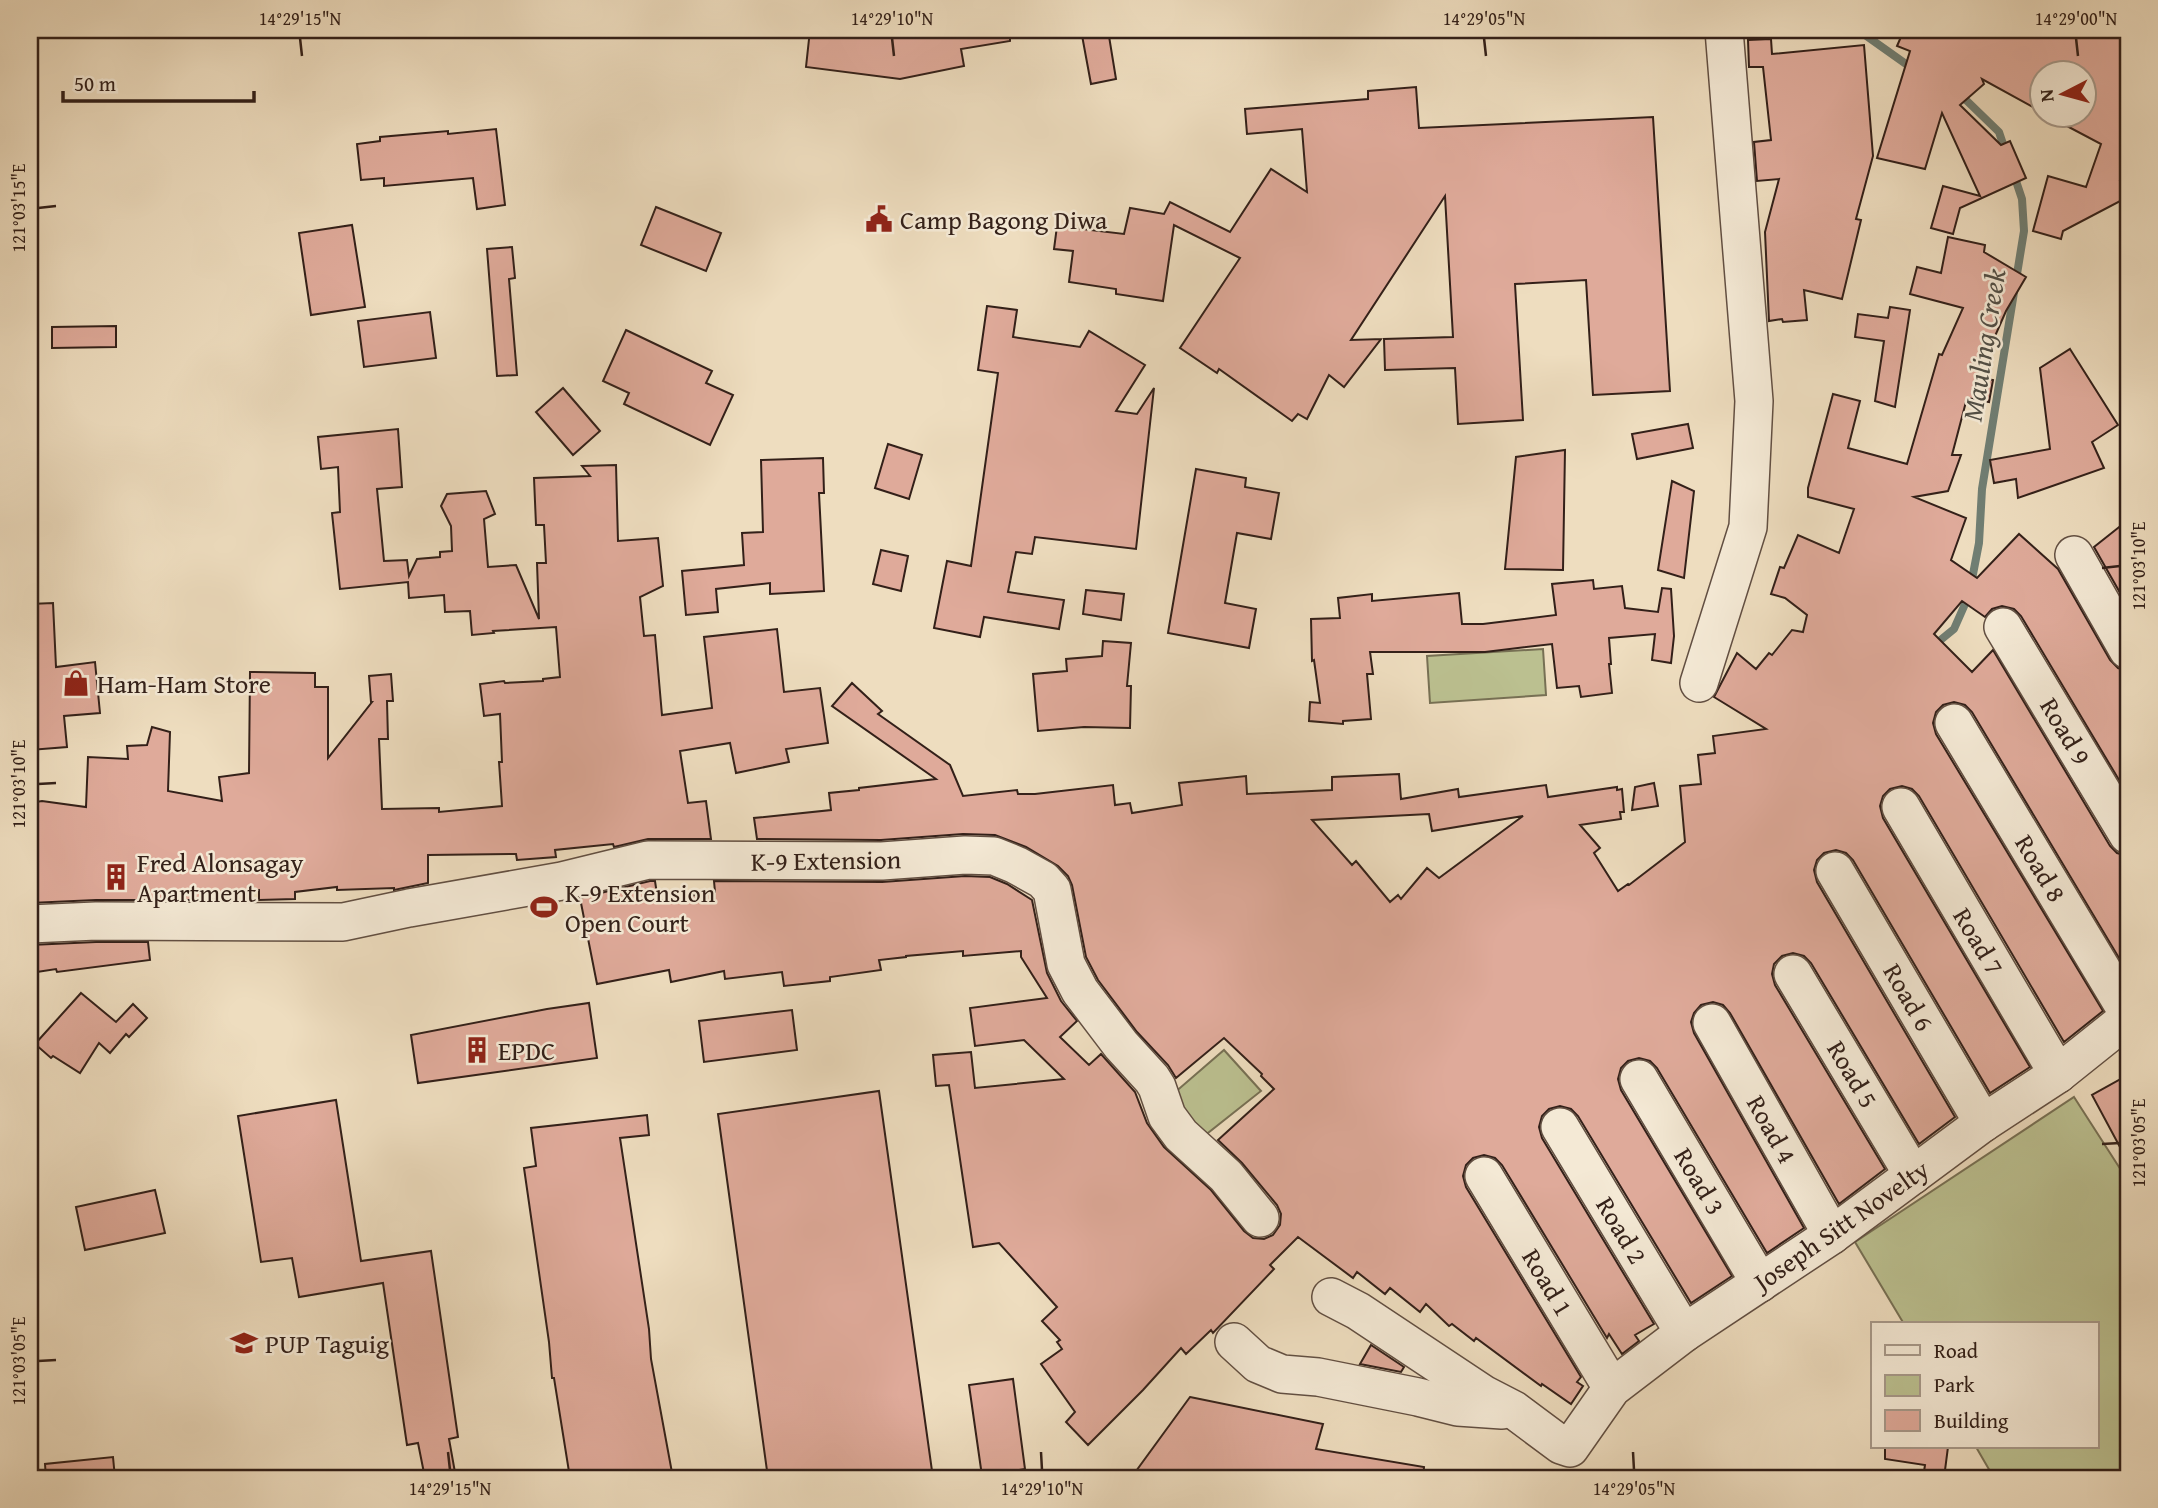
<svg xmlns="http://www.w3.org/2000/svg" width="2158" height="1508" font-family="'Gentium Book Plus',serif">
  <rect width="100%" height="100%" fill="#eeddbf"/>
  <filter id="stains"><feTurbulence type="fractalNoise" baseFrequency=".00286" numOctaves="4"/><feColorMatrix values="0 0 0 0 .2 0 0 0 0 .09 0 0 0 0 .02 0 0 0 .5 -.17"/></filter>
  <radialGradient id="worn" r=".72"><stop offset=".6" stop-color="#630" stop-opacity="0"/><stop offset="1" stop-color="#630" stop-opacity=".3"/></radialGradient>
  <!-- green -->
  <g fill="#bbc090" stroke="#777054" stroke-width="2">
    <polygon points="1543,649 1546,695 1430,703 1427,656"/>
    <polygon points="1224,1050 1261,1091 1199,1140 1166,1100"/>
    <polygon points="2074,1097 2128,1181 2128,1478 1994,1478 1976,1447 2097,1447 2097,1324 1904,1324 1855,1242"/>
  </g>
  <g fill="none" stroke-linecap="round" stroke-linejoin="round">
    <!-- stream -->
    <g stroke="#707e73" stroke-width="8">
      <polyline points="1858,30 1913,69"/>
      <polyline points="1957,96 1966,100 1999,132 2006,153"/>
      <polyline points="1932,647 1954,629 1969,595 1979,543 1982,489 2024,231 2022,199 2013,172"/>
    </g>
  </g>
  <!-- building -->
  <g fill="#dfaa9a" stroke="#332019" stroke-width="2" fill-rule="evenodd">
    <polygon points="810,30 891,30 922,33 921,30 1010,30 1010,41 961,49 964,66 900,79 806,67"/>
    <polygon points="1081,30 1108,30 1116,79 1091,84"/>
    <polygon points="1904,30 2128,30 2128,177 2120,181 2126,198 2063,231 2061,239 2033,231 2048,176 2086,187 2101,144 2048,116 2084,116 2084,74 2042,74 2042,112 1982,79 1984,84 1960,105 2001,145 2010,141 2026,178 1960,208 1953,234 1931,228 1943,186 1980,196 1942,113 1925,169 1877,158 1910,51 1897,46"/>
    <polygon points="1771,39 1772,54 1864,45 1873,156 1856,219 1861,220 1842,299 1804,290 1807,320 1783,322 1782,319 1769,321 1765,232 1779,179 1757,181 1754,142 1771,140 1763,67 1749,67 1748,40"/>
    <polygon points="1416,87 1419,128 1653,117 1670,391 1593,395 1586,280 1515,284 1523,420 1458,424 1455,368 1385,370 1384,339 1453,337 1445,196 1351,340 1381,339 1344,387 1329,375 1307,419 1298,414 1292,421 1219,369 1217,373 1180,348 1240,258 1174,225 1163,301 1116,294 1116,289 1069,282 1073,251 1054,249 1057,226 1124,234 1130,208 1164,214 1170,202 1230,232 1271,169 1307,192 1302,129 1247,134 1245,109 1368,99 1368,91"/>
    <polygon points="496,129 505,205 477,209 473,178 384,186 384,178 361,180 357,144 380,141 380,137 448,131 448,134"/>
    <polygon points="656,207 721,233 706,271 641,245"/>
    <polygon points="352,225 365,307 311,315 299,233"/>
    <path d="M 1948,237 L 1985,245 L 1984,252 L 2026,277 L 2006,311 L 1977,377 L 1993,380 L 1989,402 L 1967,398 L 1952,455 L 1961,455 L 1948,491 L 1914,497 L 1966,518 L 1951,560 L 1977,578 L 2019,534 L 2058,569 L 2110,660 L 2118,668 L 2128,671 L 2128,795 L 2021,616 L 2014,609 L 2002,606 L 1992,609 L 1985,617 L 1962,601 L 1934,634 L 1972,672 L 1993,650 L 2110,846 L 2117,853 L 2128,856 L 2128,973 L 1972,712 L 1965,705 L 1954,702 L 1943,705 L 1936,712 L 1933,723 L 1936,734 L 2103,1011 L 2064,1042 L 1919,796 L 1912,789 L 1902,786 L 1890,789 L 1883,796 L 1880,806 L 1883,818 L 2030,1067 L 1990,1093 L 1853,860 L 1846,853 L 1836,850 L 1824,853 L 1817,860 L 1814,870 L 1817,882 L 1955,1117 L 1919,1144 L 1811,963 L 1804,956 L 1793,953 L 1782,956 L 1774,964 L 1772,974 L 1775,985 L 1885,1169 L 1839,1204 L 1730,1013 L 1723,1005 L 1713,1002 L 1701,1005 L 1694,1013 L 1691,1022 L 1694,1033 L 1804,1228 L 1767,1253 L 1657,1068 L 1650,1061 L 1639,1058 L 1628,1061 L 1621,1068 L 1618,1079 L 1621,1090 L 1732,1276 L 1691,1303 L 1578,1116 L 1571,1109 L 1560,1106 L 1549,1109 L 1542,1116 L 1539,1127 L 1542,1138 L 1654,1324 L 1635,1335 L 1639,1341 L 1622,1354 L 1609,1334 L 1607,1338 L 1502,1165 L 1495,1158 L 1484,1155 L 1473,1158 L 1466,1165 L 1463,1176 L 1466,1187 L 1581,1377 L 1577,1382 L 1583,1386 L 1571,1404 L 1542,1384 L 1541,1386 L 1476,1338 L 1474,1341 L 1452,1324 L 1449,1326 L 1426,1304 L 1420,1312 L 1390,1288 L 1385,1294 L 1357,1272 L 1353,1278 L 1298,1237 L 1270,1265 L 1274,1269 L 1213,1333 L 1211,1330 L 1186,1354 L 1181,1348 L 1143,1390 L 1088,1445 L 1066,1422 L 1075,1412 L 1041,1364 L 1062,1349 L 1057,1342 L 1060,1340 L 1042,1321 L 1057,1307 L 999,1243 L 973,1247 L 949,1085 L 936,1086 L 933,1055 L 971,1052 L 975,1088 L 1064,1079 L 1024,1040 L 975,1046 L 970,1008 L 1047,998 L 1021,957 L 1021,951 L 963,956 L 963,951 L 906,956 L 906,957 L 879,960 L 881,970 L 830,977 L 830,981 L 784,986 L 782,972 L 725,979 L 724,971 L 671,982 L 669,970 L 597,984 L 580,898 L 650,881 L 655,881 L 658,901 L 715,892 L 714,881 L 882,882 L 965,876 L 990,877 L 1007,884 L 1032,900 L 1047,973 L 1061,1001 L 1077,1021 L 1060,1037 L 1089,1065 L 1101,1054 L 1135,1092 L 1147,1123 L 1164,1147 L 1211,1190 L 1244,1231 L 1253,1238 L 1264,1239 L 1273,1235 L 1280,1225 L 1281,1214 L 1277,1205 L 1242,1163 L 1218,1140 L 1274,1089 L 1261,1076 L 1262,1074 L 1224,1038 L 1176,1078 L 1168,1065 L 1137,1032 L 1098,980 L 1086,957 L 1072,885 L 1068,876 L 1058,866 L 1026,847 L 995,835 L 963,834 L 881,840 L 757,839 L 754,818 L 831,810 L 829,793 L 859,790 L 859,788 L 936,779 L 832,706 L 852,683 L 882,711 L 878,714 L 950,765 L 963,796 L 1017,790 L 1018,794 L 1035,794 L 1113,785 L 1115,805 L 1130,803 L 1132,813 L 1182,805 L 1179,783 L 1246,776 L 1247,794 L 1332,790 L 1332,777 L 1399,774 L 1401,799 L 1458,789 L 1459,797 L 1546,785 L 1548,797 L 1617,787 L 1617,790 L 1622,789 L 1624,812 L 1620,812 L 1621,819 L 1580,825 L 1600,848 L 1594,853 L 1618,891 L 1628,884 L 1629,885 L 1685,842 L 1680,786 L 1701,784 L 1698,755 L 1715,753 L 1713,736 L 1766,729 L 1714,697 L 1737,653 L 1756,669 L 1769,653 L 1772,655 L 1792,630 L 1803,632 L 1807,615 L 1785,598 L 1771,594 L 1780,567 L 1784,568 L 1798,535 L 1839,553 L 1854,509 L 1808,497 L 1808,488 L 1833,394 L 1860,401 L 1848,448 L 1907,464 L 1939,354 L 1942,355 L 1963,308 L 1910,294 L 1917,267 L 1941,273 ZM 1429,814 L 1432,831 L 1523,816 L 1439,878 L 1427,868 L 1401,899 L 1398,895 L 1390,902 L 1356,861 L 1352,865 L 1312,820 Z"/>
    <polygon points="512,247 515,278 509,279 517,375 497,376 487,249"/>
    <polygon points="987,306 1017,310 1013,337 1080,347 1089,331 1145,365 1116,411 1137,414 1154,388 1136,549 1035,537 1032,554 1016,552 1008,592 1064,600 1059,629 984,617 980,637 934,628 947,561 971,566 998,373 978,370"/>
    <polygon points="1890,307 1910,310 1895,407 1875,401 1884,341 1855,337 1858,314 1888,318"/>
    <polygon points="430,312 436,358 364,367 358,321"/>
    <polygon points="116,326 116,347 52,348 52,327"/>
    <polygon points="626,330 712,371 706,383 733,395 710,445 624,404 629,393 603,381"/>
    <polygon points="2070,349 2118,425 2092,442 2104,468 2018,498 2016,479 1994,483 1990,460 2050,449 2040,368"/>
    <polygon points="563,388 600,431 573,455 536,412"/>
    <polygon points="1688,424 1693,448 1637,459 1632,434"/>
    <polygon points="398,429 402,487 377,489 384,561 407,560 409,576 417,559 440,557 440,552 452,551 451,526 441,506 447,494 486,491 495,514 484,519 488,567 516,565 539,619 537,563 546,563 544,525 536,525 534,478 590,476 582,466 616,465 618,541 658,538 663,586 640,597 644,636 655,635 662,715 712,708 704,637 777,629 784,692 820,688 828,743 786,749 789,762 736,773 730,743 680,751 688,803 706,801 711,839 648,839 614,847 613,844 555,850 556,857 517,860 516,854 428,855 428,883 394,890 394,888 337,890 337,887 295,892 295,899 259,900 259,890 213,895 214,900 96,900 30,903 30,803 42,801 86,807 88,757 128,759 127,746 147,745 152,727 170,732 168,791 222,801 219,777 249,773 250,672 315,673 315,687 328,687 328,758 372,702 371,702 369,676 391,674 393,701 387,701 388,739 379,739 382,809 439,808 439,812 502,806 499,762 502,762 500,714 484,716 480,684 504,681 505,683 543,681 543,679 560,677 556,627 493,631 494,633 472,635 470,611 445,612 444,595 409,598 408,582 340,589 332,513 340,512 338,467 321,469 318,437"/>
    <polygon points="888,444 922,455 909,499 875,488"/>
    <polygon points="1565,450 1563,570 1505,569 1516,457"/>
    <polygon points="823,458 824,493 819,493 824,591 770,594 770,583 716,589 718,612 686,615 682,571 744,565 742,533 763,532 761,460"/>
    <polygon points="1196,469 1246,478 1245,487 1279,493 1271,539 1237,533 1225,603 1256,609 1249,648 1168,633"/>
    <polygon points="1672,481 1694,491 1684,578 1658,570"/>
    <polygon points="2128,520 2128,604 2127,605 2094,547"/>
    <polygon points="881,550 908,556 901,591 873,584"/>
    <polygon points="1593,580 1594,589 1622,586 1625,608 1658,612 1662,588 1671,589 1674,636 1671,663 1652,660 1655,634 1609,638 1611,664 1609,664 1612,693 1581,697 1579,686 1557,688 1552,644 1485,652 1370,652 1373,674 1367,674 1371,719 1343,721 1343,724 1309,721 1310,702 1320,703 1314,660 1312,661 1311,619 1340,618 1338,598 1372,594 1372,601 1459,593 1462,624 1483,624 1556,615 1552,584"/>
    <polygon points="1086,590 1124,594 1121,620 1083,614"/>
    <polygon points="53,603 56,667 95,662 100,713 64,716 67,747 30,750 30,604"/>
    <polygon points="1103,641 1131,643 1127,686 1131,686 1130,728 1084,727 1038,731 1033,674 1067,671 1066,659 1102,656"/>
    <polygon points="1654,783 1658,806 1632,810 1635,787"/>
    <polygon points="96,942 148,942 150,960 57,972 56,969 30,973 30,945"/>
    <polygon points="81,993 116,1022 133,1004 147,1018 129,1037 126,1034 110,1053 99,1043 80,1073 53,1056 51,1058 35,1044"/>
    <polygon points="589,1003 597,1058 418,1083 411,1035 547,1009"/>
    <polygon points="792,1010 797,1050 704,1062 699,1021"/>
    <polygon points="2128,1075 2128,1162 2092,1095"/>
    <polygon points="879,1091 933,1478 768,1478 718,1114"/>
    <polygon points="336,1100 361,1261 431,1251 458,1437 449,1439 456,1478 425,1478 418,1443 407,1445 383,1283 299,1297 292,1258 261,1262 238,1116"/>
    <polygon points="647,1115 649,1135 620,1138 649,1329 651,1359 673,1478 570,1478 554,1378 552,1378 549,1342 524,1168 536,1166 531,1128"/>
    <polygon points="155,1190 165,1233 85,1250 76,1207"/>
    <polygon points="1371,1345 1404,1367 1401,1372 1360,1364"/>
    <polygon points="1013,1379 1025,1469 982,1476 969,1385"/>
    <polygon points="1190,1397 1323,1424 1316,1449 1424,1467 1423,1478 1131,1478"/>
    <polygon points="1885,1447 1948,1447 1944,1478 1923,1478 1925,1465 1885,1459"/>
    <polygon points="113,1457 115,1478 46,1478 45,1464"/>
  </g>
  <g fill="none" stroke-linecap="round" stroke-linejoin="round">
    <defs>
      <g id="minor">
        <polyline points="2074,555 2128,650"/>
        <polyline points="2003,627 2128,835"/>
        <polyline points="1699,683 1748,527 1754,401 1724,30"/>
        <polyline points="1954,723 2128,1013"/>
        <polyline points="1901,807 2058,1074"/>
        <polyline points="1835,871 1983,1123"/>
        <polyline points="30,924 96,921 343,922 409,908 562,881 648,860 882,861 965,855 994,856 1016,865 1043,880 1052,890 1066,964 1080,991 1121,1045 1152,1079 1157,1087 1167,1116 1181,1135 1226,1176 1260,1218"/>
        <polyline points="1793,974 1913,1175"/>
        <polyline points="1712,1023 1832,1235"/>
        <polyline points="1639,1079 1760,1283"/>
        <polyline points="1560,1127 1684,1333"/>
        <polyline points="1484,1176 1612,1388"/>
        <polyline points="1331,1297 1358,1311 1483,1394 1514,1410 1561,1445 1570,1448 1612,1388 1684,1333 1832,1235 1983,1123 2058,1074 2128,1018"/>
        <polyline points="1234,1342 1258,1364 1282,1374 1318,1377 1418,1397 1458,1407 1502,1410"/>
      </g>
    </defs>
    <!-- minor casing -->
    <use href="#minor" stroke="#624f42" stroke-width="40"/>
    <!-- minor -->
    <use href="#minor" stroke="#f4e9d5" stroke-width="37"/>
  </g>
  <!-- ticks -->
  <path fill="none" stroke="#332019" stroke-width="2.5" d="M 300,38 L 302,56M 892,38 L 894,56M 1484,38 L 1486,56M 2076,38 L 2078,56M 38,208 L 56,206M 2102,568 L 2120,566M 38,784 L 56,783M 2102,1144 L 2120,1143M 38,1361 L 56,1360M 448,1452 L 450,1470M 1041,1452 L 1042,1470M 1633,1452 L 1634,1470"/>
  <!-- icons -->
  <defs>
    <symbol id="civic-bare" viewBox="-9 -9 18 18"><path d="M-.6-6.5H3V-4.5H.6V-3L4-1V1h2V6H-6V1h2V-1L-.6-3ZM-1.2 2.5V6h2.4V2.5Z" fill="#8f2418" stroke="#f4e9d5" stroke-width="2.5" paint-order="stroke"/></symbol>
    <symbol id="shop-bare" viewBox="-9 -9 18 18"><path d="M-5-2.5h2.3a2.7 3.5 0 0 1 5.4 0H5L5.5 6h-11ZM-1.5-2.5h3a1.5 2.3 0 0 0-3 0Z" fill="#8f2418" stroke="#f4e9d5" stroke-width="2.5" paint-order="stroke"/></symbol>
    <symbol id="building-bare" viewBox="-9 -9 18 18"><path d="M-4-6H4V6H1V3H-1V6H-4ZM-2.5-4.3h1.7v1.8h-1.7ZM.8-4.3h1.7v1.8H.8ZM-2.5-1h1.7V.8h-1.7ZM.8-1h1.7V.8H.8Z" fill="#8f2418" stroke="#f4e9d5" stroke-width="2.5" paint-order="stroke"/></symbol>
    <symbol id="stadium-bare" viewBox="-9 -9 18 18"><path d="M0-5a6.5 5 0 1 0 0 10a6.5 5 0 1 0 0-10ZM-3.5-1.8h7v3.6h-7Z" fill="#8f2418" stroke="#f4e9d5" stroke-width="2.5" paint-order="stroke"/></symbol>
    <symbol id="university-bare" viewBox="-9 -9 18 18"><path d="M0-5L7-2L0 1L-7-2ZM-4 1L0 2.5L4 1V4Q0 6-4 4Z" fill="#8f2418" stroke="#f4e9d5" stroke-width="2.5" paint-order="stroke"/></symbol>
  </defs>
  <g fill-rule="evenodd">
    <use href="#civic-bare" x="860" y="200" width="38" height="38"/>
    <use href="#shop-bare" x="57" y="664" width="38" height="38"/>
    <use href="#building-bare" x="97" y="858" width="38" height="38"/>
    <use href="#stadium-bare" x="525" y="888" width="38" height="38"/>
    <use href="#building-bare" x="458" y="1031" width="38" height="38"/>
    <use href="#university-bare" x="225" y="1324" width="38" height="38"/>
  </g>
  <g text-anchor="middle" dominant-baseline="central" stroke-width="5" stroke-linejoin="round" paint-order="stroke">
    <!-- poi labels -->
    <g font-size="26" fill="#332019" stroke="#f4e9d5" text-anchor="start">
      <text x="900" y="219">Camp Bagong Diwa</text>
      <text x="97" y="683">Ham-Ham Store</text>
      <text x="137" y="862">Fred Alonsagay<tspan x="137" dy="30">Apartment</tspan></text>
      <text x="565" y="892">K-9 Extension<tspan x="565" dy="30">Open Court</tspan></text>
      <text x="498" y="1050">EPDC</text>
      <text x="265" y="1343">PUP Taguig</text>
    </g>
    <!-- street labels -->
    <g font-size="26" fill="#332019" stroke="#f4e9d5">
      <text transform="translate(2066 731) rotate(59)">Road 9</text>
      <text transform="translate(826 860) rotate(-1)">K-9 Extension</text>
      <text transform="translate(2041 868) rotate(59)">Road 8</text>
      <text transform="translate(1979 941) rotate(59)">Road 7</text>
      <text transform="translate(1909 997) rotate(60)">Road 6</text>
      <text transform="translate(1853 1074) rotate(59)">Road 5</text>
      <text transform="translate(1772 1129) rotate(61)">Road 4</text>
      <text transform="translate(1700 1181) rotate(59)">Road 3</text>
      <text transform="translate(1841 1225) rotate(-35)">Joseph Sitt Novelty</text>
      <text transform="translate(1622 1230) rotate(59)">Road 2</text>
      <text transform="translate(1548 1282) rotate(59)">Road 1</text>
    </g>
    <!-- water labels -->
    <g font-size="28" font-style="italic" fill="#524f46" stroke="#f4e9d5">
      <text transform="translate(1983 345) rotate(-81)">Mauling Creek</text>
    </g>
  </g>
  <!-- margin -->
  <rect width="2158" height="1508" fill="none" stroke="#eeddbf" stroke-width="77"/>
  <!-- legend -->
  <rect x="1871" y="1322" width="228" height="126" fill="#f4e9d5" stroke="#a7998a" stroke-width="2"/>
  <rect x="1885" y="1345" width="35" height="10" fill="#f4e9d5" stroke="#a7998a" stroke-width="2"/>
  <text x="1934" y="1358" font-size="21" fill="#332019">Road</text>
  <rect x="1885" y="1375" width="35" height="21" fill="#bbc090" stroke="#a7998a" stroke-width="2"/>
  <text x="1934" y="1392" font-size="21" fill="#332019">Park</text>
  <rect x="1885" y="1410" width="35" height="21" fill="#dfaa9a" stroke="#a7998a" stroke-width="2"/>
  <text x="1934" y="1428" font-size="21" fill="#332019">Building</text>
  <!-- north arrow -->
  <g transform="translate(2063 94) rotate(264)"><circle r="33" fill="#f4e9d5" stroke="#a7998a" stroke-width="2"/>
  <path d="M0-5L12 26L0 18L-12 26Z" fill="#8f2418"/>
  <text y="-10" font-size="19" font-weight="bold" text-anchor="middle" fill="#332019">N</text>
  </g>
  <!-- scale -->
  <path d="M63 91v10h191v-10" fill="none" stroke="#332019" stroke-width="3.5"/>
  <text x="74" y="91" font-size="21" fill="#332019" stroke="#f4e9d5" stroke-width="5" paint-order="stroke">50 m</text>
  <rect x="38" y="38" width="2082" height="1432" fill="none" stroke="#332019" stroke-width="2.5"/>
  <g font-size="18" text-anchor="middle" fill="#332019">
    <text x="300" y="25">14°29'15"N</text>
    <text x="892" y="25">14°29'10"N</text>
    <text x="1484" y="25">14°29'05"N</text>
    <text x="2076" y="25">14°29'00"N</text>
    <text transform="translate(19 208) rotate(-90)" y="6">121°03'15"E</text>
    <text transform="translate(2139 566) rotate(-90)" y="6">121°03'10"E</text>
    <text transform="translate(19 784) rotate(-90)" y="6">121°03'10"E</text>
    <text transform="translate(2139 1143) rotate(-90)" y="6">121°03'05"E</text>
    <text transform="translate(19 1361) rotate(-90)" y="6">121°03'05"E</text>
    <text x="450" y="1495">14°29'15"N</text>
    <text x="1042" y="1495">14°29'10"N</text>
    <text x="1634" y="1495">14°29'05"N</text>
  </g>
  <rect width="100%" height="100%" filter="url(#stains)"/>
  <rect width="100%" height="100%" fill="url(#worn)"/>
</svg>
